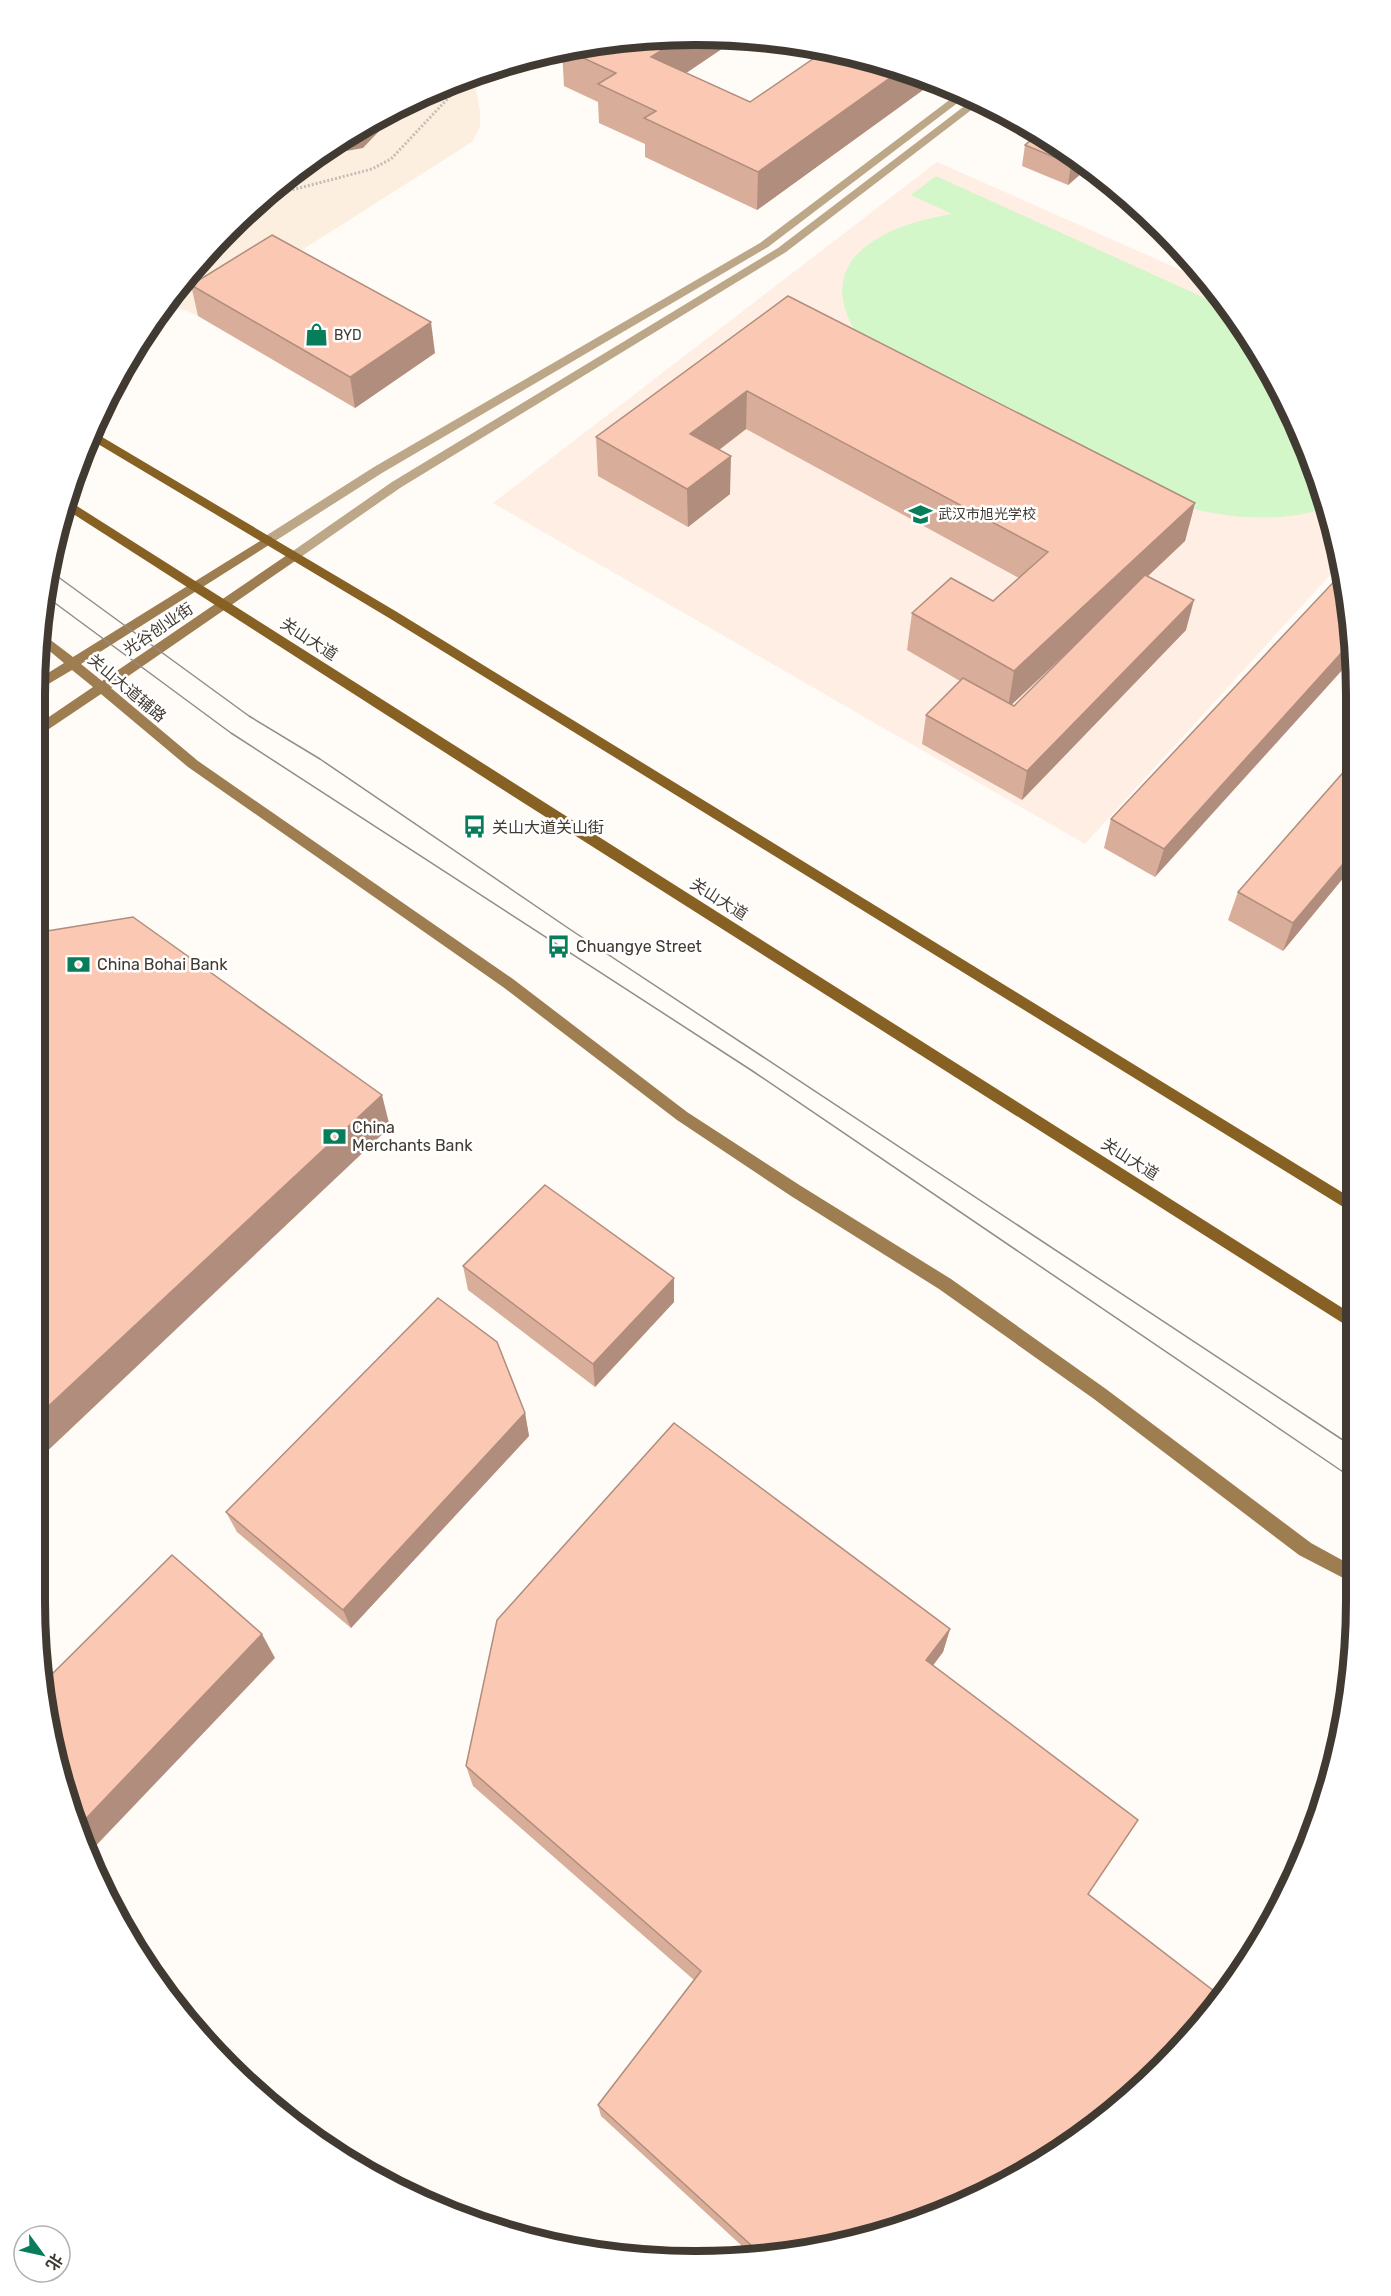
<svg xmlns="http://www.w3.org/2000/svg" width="1391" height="2296" font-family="Rubik,'Noto Sans SC',sans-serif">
  <rect width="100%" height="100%" fill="#fffbf7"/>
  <!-- built -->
  <polygon fill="#fdefdf" points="473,74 480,111 480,127 472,142 198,316 166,302 171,293 259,199 365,123"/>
  <!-- education -->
  <polygon fill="#ffeee3" points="937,162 1208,282 1268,365 1334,524 1340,564 1085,844 493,503"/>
  <!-- green -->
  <path fill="#d3f7c9" d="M 936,176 L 1227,308 L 1268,365 L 1327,508 C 1278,523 1231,519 1182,506 L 856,332 C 810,257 889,224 952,214 L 911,195 Z"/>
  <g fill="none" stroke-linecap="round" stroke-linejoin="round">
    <!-- path -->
    <polyline stroke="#c2bdb7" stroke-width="3" stroke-dasharray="2 2" stroke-linecap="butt" points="255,203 265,197 372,169 391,159 468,77"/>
    <!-- minor -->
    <g fill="#bda789" fill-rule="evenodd">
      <polygon points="960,92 968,95 768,247 382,473 272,543 264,543 264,537 374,467 760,243"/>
      <polygon points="975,98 983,101 786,252 400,488 298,559 290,559 290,553 392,482 778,248"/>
    </g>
    <!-- secondary -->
    <polygon fill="#9e7e51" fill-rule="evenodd" points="268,536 272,537 272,543 81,664 102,681 290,553 298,553 298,559 111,688 198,761 513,979 687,1112 801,1186 951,1279 1106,1389 1311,1543 1351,1565 1351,1582 1299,1555 1094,1399 939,1289 791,1196 677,1120 503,987 188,767 101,694 40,735 40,723 93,687 72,670 40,689 40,678 64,663 40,643 40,632 73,657"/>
    <!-- primary -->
    <g fill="#876023" fill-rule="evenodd">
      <polygon points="92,431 397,612 1353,1199 1353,1213 389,618 88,438"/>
      <polygon points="69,501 1352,1314 1352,1329 519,800 67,510"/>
    </g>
    <!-- tram -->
    <g stroke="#928c86" stroke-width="1.5">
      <polyline points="50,571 249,716 320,759 571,930 1352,1446"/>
      <polyline points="44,595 231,733 754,1072 1352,1478"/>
    </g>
  </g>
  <!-- wall -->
  <g fill="#d8ad9a" fill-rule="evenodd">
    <polygon points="738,36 741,36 686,73 750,102 866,57 934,82 757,210 645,157 645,144 599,123 598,102 564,86 562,51 609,40"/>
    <polygon points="1025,145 1090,166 1068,185 1022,166"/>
    <polygon points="1135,206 1155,224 1133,215"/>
    <polygon points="191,285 435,353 355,408 198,316"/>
    <path d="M 788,296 L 1195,503 L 1185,541 L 1147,577 L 1186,630 L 1022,800 L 922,744 L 926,715 L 960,681 L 907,650 L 912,613 L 993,601 L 1019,578 L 746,429 L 719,450 L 730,494 L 688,527 L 598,476 L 596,437 ZM 1086,635 L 1014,706 L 1011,705 L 1023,694 Z"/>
    <polygon points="1342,573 1155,877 1104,848 1111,819"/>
    <polygon points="1355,759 1354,865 1283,951 1228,920 1238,892"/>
    <polygon points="463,1266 674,1302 595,1387 468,1290"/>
    <polygon points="525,1413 529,1436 351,1628 237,1532 226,1512"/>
    <polygon points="950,1629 943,1652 933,1665 782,2256 755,2258 601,2116 598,2105 694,1980 473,1786 466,1766"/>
  </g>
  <!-- shaded-wall -->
  <g fill="#b08d7d">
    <polygon points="738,36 741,36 652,96 651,57 681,38"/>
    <polygon points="901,70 934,82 757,210 758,172"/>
    <polygon points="403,106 363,148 319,156 365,123"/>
    <polygon points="1077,158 1090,166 1068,185 1071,164"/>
    <polygon points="431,322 435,353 355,408 350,377"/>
    <polygon points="747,391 746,429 690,472 690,434"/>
    <polygon points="731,456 730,494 688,527 687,489"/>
    <polygon points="1195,503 1185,541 1008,708 1014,671"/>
    <polygon points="1194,600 1186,630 1022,800 1027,771"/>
    <polygon points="1353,640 1355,656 1155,877 1164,849"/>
    <polygon points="1354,851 1354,865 1283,951 1293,923"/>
    <polygon points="382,1095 390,1127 40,1458 40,1414"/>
    <polygon points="674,1278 674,1302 595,1387 593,1364"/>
    <polygon points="525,1413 529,1436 351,1628 343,1610"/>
    <polygon points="950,1629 943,1652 920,1683 926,1660"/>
    <polygon points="262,1634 275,1658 87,1855 76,1829"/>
  </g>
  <!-- building -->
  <g fill="#fbc9b3" stroke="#b08d7d" stroke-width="1.5">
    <polygon points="681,38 651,57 750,102 826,50 866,57 901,70 758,172 644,118 656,111 598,84 616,73 566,50 609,40"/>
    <polygon points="1038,134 1077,158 1071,164 1025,145"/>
    <polygon points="272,235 431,322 350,377 191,285"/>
    <polygon points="788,296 1195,503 1014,671 912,613 951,578 993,601 1048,552 747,391 690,434 731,456 687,489 596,437"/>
    <polygon points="1342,573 1353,640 1164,849 1111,819"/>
    <polygon points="1145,575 1194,600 1027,771 926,715 963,678 1014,706"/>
    <polygon points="1355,759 1354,851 1293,923 1238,892"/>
    <polygon points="133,917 382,1095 40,1414 40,934 47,931"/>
    <polygon points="545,1185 674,1278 593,1364 463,1266"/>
    <polygon points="438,1298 497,1342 525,1413 343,1610 226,1512"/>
    <polygon points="674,1423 950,1629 926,1660 1138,1820 1088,1894 1223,1998 1220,2003 1098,2125 988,2193 908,2227 782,2256 764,2257 598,2105 701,1971 466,1766 497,1620"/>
    <polygon points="172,1555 262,1634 76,1829 69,1813 40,1686"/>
  </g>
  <!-- icons -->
  <defs>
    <symbol id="shop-bare" viewBox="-9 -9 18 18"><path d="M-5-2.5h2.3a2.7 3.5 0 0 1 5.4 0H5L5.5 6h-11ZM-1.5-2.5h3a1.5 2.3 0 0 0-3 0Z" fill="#087d5a" stroke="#fff" stroke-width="2.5" paint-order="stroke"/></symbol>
    <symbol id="school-bare" viewBox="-9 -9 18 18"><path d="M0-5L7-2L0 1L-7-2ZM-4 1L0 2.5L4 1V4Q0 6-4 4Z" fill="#087d5a" stroke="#fff" stroke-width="2.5" paint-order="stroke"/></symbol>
    <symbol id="bus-bare" viewBox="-9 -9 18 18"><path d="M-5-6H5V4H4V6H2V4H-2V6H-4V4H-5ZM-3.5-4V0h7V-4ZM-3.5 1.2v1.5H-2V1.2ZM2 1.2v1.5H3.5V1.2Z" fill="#087d5a" stroke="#fff" stroke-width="2.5" paint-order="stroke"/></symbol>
    <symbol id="bank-bare" viewBox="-9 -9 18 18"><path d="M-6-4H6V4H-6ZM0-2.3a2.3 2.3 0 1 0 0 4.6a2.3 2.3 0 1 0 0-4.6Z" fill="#087d5a" stroke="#fff" stroke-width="2.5" paint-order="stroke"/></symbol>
  </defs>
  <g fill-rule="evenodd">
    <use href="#shop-bare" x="300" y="318" width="33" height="33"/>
    <use href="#school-bare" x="904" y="498" width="33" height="33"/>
    <use href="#bus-bare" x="458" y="810" width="33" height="33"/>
    <use href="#bus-bare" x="542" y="930" width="33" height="33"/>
    <use href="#bank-bare" x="62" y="948" width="33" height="33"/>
    <use href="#bank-bare" x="318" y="1120" width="33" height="33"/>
  </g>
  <g text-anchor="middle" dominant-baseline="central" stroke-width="5" stroke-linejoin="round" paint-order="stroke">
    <!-- far-poi labels -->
    <g font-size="14" fill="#413a32" stroke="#fff" text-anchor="start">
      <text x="334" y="335">BYD</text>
      <text x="938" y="514">武汉市旭光学校</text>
    </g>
    <!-- street labels -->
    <g font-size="16" fill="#413a32" stroke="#fff">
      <text transform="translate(158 629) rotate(-34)">光谷创业街</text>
      <text transform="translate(309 639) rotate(33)">关山大道</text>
      <text transform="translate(127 688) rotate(40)">关山大道辅路</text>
      <text transform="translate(719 899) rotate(32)">关山大道</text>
      <text transform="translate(1130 1159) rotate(32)">关山大道</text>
    </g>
    <!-- poi labels -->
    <g font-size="16" fill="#413a32" stroke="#fff" text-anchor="start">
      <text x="492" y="827">关山大道关山街</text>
      <text x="576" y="946">Chuangye Street</text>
      <text x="97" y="964">China Bohai Bank</text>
      <text x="352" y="1127">China<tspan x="352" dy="18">Merchants Bank</tspan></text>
    </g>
  </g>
  <!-- crop -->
  <path d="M0 0H1391V2296H0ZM695 45H696A650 650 0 0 1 1346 695V1601A650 650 0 0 1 696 2251H695A650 650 0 0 1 45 1601V695A650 650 0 0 1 695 45Z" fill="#fff" fill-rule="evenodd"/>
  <path fill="none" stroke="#413a32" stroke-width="8" d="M695 45H696A650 650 0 0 1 1346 695V1601A650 650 0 0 1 696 2251H695A650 650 0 0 1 45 1601V695A650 650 0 0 1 695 45Z"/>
  <!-- north arrow -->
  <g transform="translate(42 2254) rotate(123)"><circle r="28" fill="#ffffff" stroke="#b3b0ad" stroke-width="1.5"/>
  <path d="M0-4.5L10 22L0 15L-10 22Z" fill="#087d5a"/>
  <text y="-9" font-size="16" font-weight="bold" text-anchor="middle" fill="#413a32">北</text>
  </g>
</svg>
